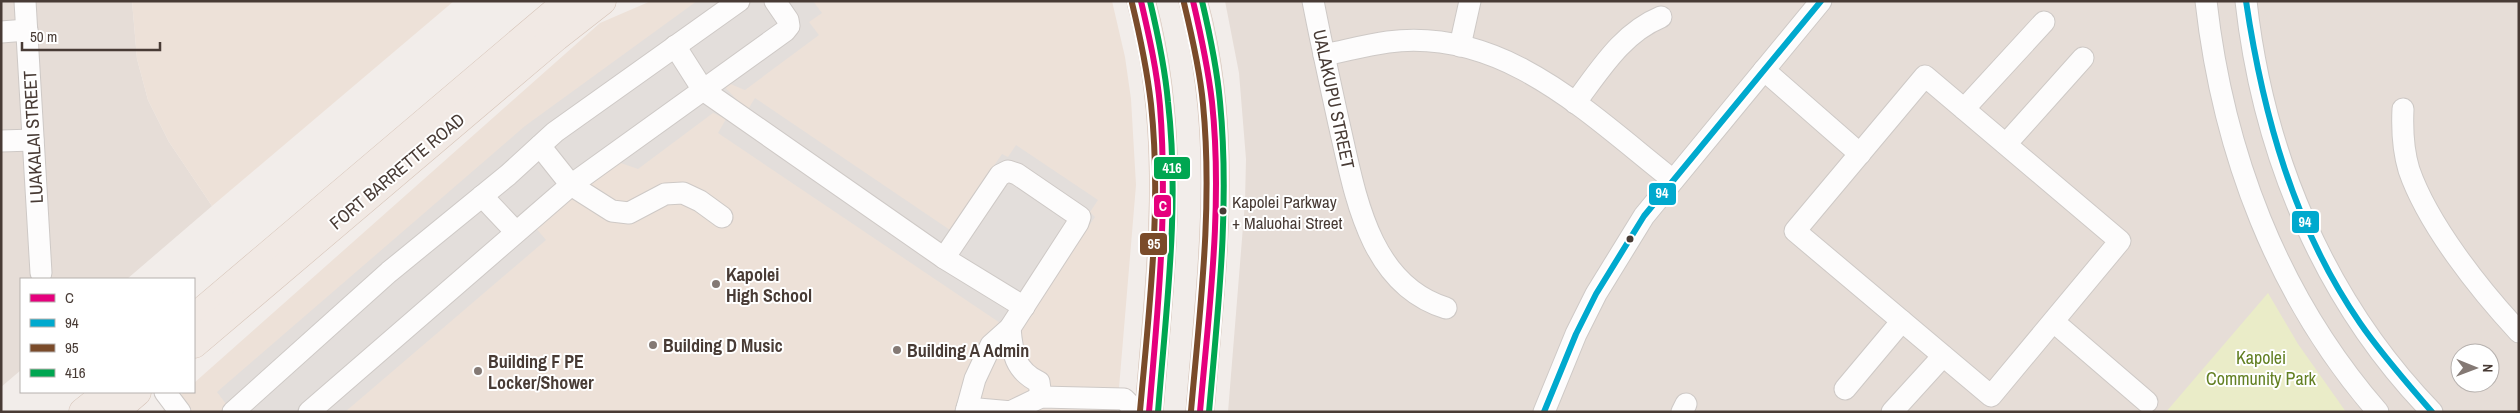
<svg xmlns="http://www.w3.org/2000/svg" width="2520" height="413" font-family="'Archivo Narrow',sans-serif">
  <rect width="100%" height="100%" fill="#f2edea"/>
  <!-- residential -->
  <g fill="#e6ddd7" fill-rule="evenodd">
    <polygon points="1,1 132,1 137,59 148,100 169,142 212,206 127,279 21,279 21,370 1,387"/>
    <path d="M 1225,1 L 2519,1 L 2519,412 L 1228,412 L 1245,202 L 1246,159 L 1239,73 ZM 2460,353 L 2490,353 L 2490,383 L 2460,383 Z"/>
  </g>
  <!-- education -->
  <g fill="#ede1d8">
    <polygon points="132,1 454,1 212,206 169,142 148,100 137,59"/>
    <polygon points="651,1 1112,1 1125,57 1131,99 1136,185 1117,412 161,412 184,392 194,392 194,383 600,23"/>
  </g>
  <!-- green -->
  <polygon fill="#eaecc8" points="2268,293 2298,344 2346,412 2166,412"/>
  <!-- parking -->
  <polygon fill="#e3dedb" points="697,1 813,1 822,13 809,22 819,35 745,90 728,83 724,86 747,111 755,98 950,230 1002,154 1008,157 1016,145 1098,200 1090,212 1095,217 1015,333 718,133 726,119 713,113 638,169 615,161 535,227 546,240 345,412 232,412 217,392 525,126"/>
  <g fill="none" stroke-linecap="round" stroke-linejoin="round">
    <defs>
      <g id="minor">
        <polyline points="25,1 41,273"/>
        <path d="M 1313,1 C 1321,42 1330,83 1339,124 C 1355,193 1368,284 1446,308"/>
        <path d="M 2206,1 C 2223,152 2277,296 2378,412"/>
        <path d="M 2246,1 C 2263,154 2324,301 2432,412"/>
        <polyline points="1,32 27,30"/>
        <polyline points="675,46 703,90 944,258 1024,307"/>
        <polyline points="1460,46 1470,1"/>
        <path d="M 1324,55 C 1345,51 1366,45 1388,42 C 1504,27 1589,114 1673,180"/>
        <polyline points="1764,70 1860,154"/>
        <polygon points="1925,76 2120,241 1991,396 1795,231"/>
        <path d="M 1575,103 C 1600,70 1622,33 1661,17"/>
        <polyline points="1964,109 2044,22"/>
        <path d="M 2403,109 C 2402,130 2403,150 2409,170 C 2428,225 2480,290 2519,332"/>
        <polyline points="1,141 33,140"/>
        <polyline points="2006,144 2083,58"/>
        <polyline points="540,146 571,185 612,211 629,213 665,194 683,193 700,201 722,217"/>
        <polyline points="482,196 516,232"/>
        <polyline points="944,258 1000,175 1008,171 1017,174 1080,217 1078,223 1010,328 991,345 975,379 966,412"/>
        <polyline points="2054,322 2147,402"/>
        <path d="M 1010,328 C 1012,352 1015,371 1039,382 L 1041,397"/>
        <polyline points="1845,389 1902,321"/>
        <polyline points="165,392 180,412"/>
        <polyline points="967,408 1012,412"/>
        <polyline points="1012,411 1041,397 1124,399 1137,412"/>
        <polyline points="233,412 389,272 508,175 555,132 739,1"/>
        <polyline points="309,412 571,185 785,31 789,26 788,20 775,1"/>
        <polyline points="1544,412 1576,334 1596,294 1644,216 1821,1"/>
        <polyline points="1682,412 1686,404"/>
        <polyline points="1892,412 1943,356"/>
      </g>
      <g id="major">
        <path d="M 1141,1 C 1179,138 1160,273 1149,412"/>
        <path d="M 1193,1 C 1231,135 1211,275 1200,412"/>
        <polyline points="194,318 568,1"/>
        <polyline points="194,344 556,37 602,1"/>
        <polyline points="83,412 108,392"/>
        <polyline points="114,412 137,392"/>
      </g>
    </defs>
    <!-- minor casing -->
    <use href="#minor" stroke="#cec9c6" stroke-width="23"/>
    <!-- major casing -->
    <use href="#major" stroke="#d5c2b6" stroke-width="29"/>
    <!-- minor -->
    <use href="#minor" stroke="#fdfcfc" stroke-width="21"/>
    <!-- major -->
    <use href="#major" stroke="#f1e9e4" stroke-width="28"/>
    <defs>
      <g id="bus-1">
        <path d="M 1141,1 C 1149,36 1157,70 1160,106 C 1168,208 1158,310 1149,412"/>
        <path d="M 1193,1 C 1201,35 1208,68 1212,102 C 1223,205 1209,309 1200,412"/>
      </g>
      <g id="bus-2">
        <path d="M 2246,1 C 2263,115 2294,227 2360,323 C 2382,355 2407,383 2432,412"/>
        <polyline points="1544,412 1576,334 1596,294 1644,216 1821,1"/>
      </g>
      <g id="bus-3">
        <path d="M 1132,3 C 1140,36 1147,70 1151,104 C 1162,206 1149,310 1140,411"/>
        <path d="M 1184,3 C 1192,36 1200,70 1203,104 C 1213,206 1200,309 1191,411"/>
      </g>
      <g id="bus-4">
        <path d="M 1150,1 C 1158,35 1165,68 1168,102 C 1180,205 1166,309 1158,412"/>
        <path d="M 1202,1 C 1210,35 1217,68 1220,102 C 1230,205 1218,309 1209,412"/>
      </g>
    </defs>
    <!-- bus-1 casing -->
    <use href="#bus-1" stroke="#fff" stroke-width="10"/>
    <!-- bus-2 casing -->
    <use href="#bus-2" stroke="#fff" stroke-width="10"/>
    <!-- bus-3 casing -->
    <use href="#bus-3" stroke="#fff" stroke-width="10"/>
    <!-- bus-4 casing -->
    <use href="#bus-4" stroke="#fff" stroke-width="10"/>
    <!-- bus-1 -->
    <use href="#bus-1" stroke="#e5007d" stroke-width="6"/>
    <!-- bus-2 -->
    <use href="#bus-2" stroke="#00a9ce" stroke-width="6"/>
    <!-- bus-3 -->
    <use href="#bus-3" stroke="#7a4b2a" stroke-width="6"/>
    <!-- bus-4 -->
    <use href="#bus-4" stroke="#00a651" stroke-width="6"/>
  </g>
  <!-- markers -->
  <g fill="#483b35" stroke="#fff" stroke-width="2">
    <circle cx="1223" cy="211" r="4.5"/>
    <circle cx="1630" cy="239" r="4.5"/>
  </g>
  <g fill="#847974" stroke="#fff" stroke-width="2">
    <circle cx="716" cy="284" r="5"/>
    <circle cx="653" cy="345" r="5"/>
    <circle cx="897" cy="350" r="5"/>
    <circle cx="478" cy="371" r="5"/>
  </g>
  <g text-anchor="middle" dominant-baseline="central" stroke-width="4" stroke-linejoin="round" paint-order="stroke">
    <!-- bus labels -->
    <g font-size="17" fill="#483b35" stroke="#fff" text-anchor="start">
      <text x="1232" y="201">Kapolei Parkway<tspan x="1232" dy="21">+ Maluohai Street</tspan></text>
    </g>
    <!-- street labels -->
    <g font-size="18" fill="#483b35" stroke="#fff">
      <text transform="translate(1334 99) rotate(78)">UALAKUPU STREET</text>
      <text transform="translate(33 137) rotate(-93)">LUAKALAI STREET</text>
      <text transform="translate(397 171) rotate(-40)">FORT BARRETTE ROAD</text>
    </g>
    <!-- poi labels -->
    <g font-size="18" font-weight="bold" fill="#483b35" stroke="#fff" text-anchor="start">
      <text x="726" y="274">Kapolei<tspan x="726" dy="21">High School</tspan></text>
      <text x="663" y="345">Building D Music</text>
      <text x="907" y="350">Building A Admin</text>
      <text x="488" y="361">Building F PE<tspan x="488" dy="21">Locker/Shower</tspan></text>
    </g>
    <!-- park labels -->
    <g font-size="18" fill="#638023" stroke="#fff">
      <text x="2261" y="357">Kapolei<tspan x="2261" dy="21">Community Park</tspan></text>
    </g>
  </g>
  <g stroke="#fff" stroke-width="2">
    <rect x="1153" y="156" width="38" height="24" rx="5" fill="#00a651"/>
    <rect x="1648" y="182" width="29" height="24" rx="5" fill="#00a9ce"/>
    <rect x="1153" y="194" width="19" height="24" rx="5" fill="#e5007d"/>
    <rect x="2291" y="210" width="29" height="24" rx="5" fill="#00a9ce"/>
    <rect x="1139" y="232" width="29" height="24" rx="5" fill="#7a4b2a"/>
  </g>
  <g font-size="14" text-anchor="middle" font-weight="bold" fill="#fff">
    <text x="1172" y="173">416</text>
    <text x="1662" y="198">94</text>
    <text x="1163" y="211">C</text>
    <text x="2305" y="227">94</text>
    <text x="1154" y="249">95</text>
  </g>
  <!-- border -->
  <rect width="2520" height="413" fill="none" stroke="#483b35" stroke-width="5"/>
  <!-- legend -->
  <rect x="20" y="278" width="175" height="115" fill="#ffffff" stroke="#b6b1ae"/>
  <rect x="30" y="294" width="25" height="8" fill="#e5007d" stroke="#b6b1ae"/>
  <text x="65" y="303" font-size="15" fill="#483b35">C</text>
  <rect x="30" y="319" width="25" height="8" fill="#00a9ce" stroke="#b6b1ae"/>
  <text x="65" y="328" font-size="15" fill="#483b35">94</text>
  <rect x="30" y="344" width="25" height="8" fill="#7a4b2a" stroke="#b6b1ae"/>
  <text x="65" y="353" font-size="15" fill="#483b35">95</text>
  <rect x="30" y="369" width="25" height="8" fill="#00a651" stroke="#b6b1ae"/>
  <text x="65" y="378" font-size="15" fill="#483b35">416</text>
  <!-- north arrow -->
  <g transform="translate(2475 368) rotate(91)"><circle r="24" fill="#ffffff" stroke="#b6b1ae"/>
  <path d="M0-4L9 19L0 12L-9 19Z" fill="#847974"/>
  <text y="-8" font-size="14" font-weight="bold" text-anchor="middle" fill="#483b35">N</text>
  </g>
  <!-- scale -->
  <path d="M22 42v8h138v-8" fill="none" stroke="#483b35" stroke-width="2.5"/>
  <text x="30" y="42" font-size="15" fill="#483b35" stroke="#ffffff" stroke-width="4" paint-order="stroke">50 m</text>
</svg>
